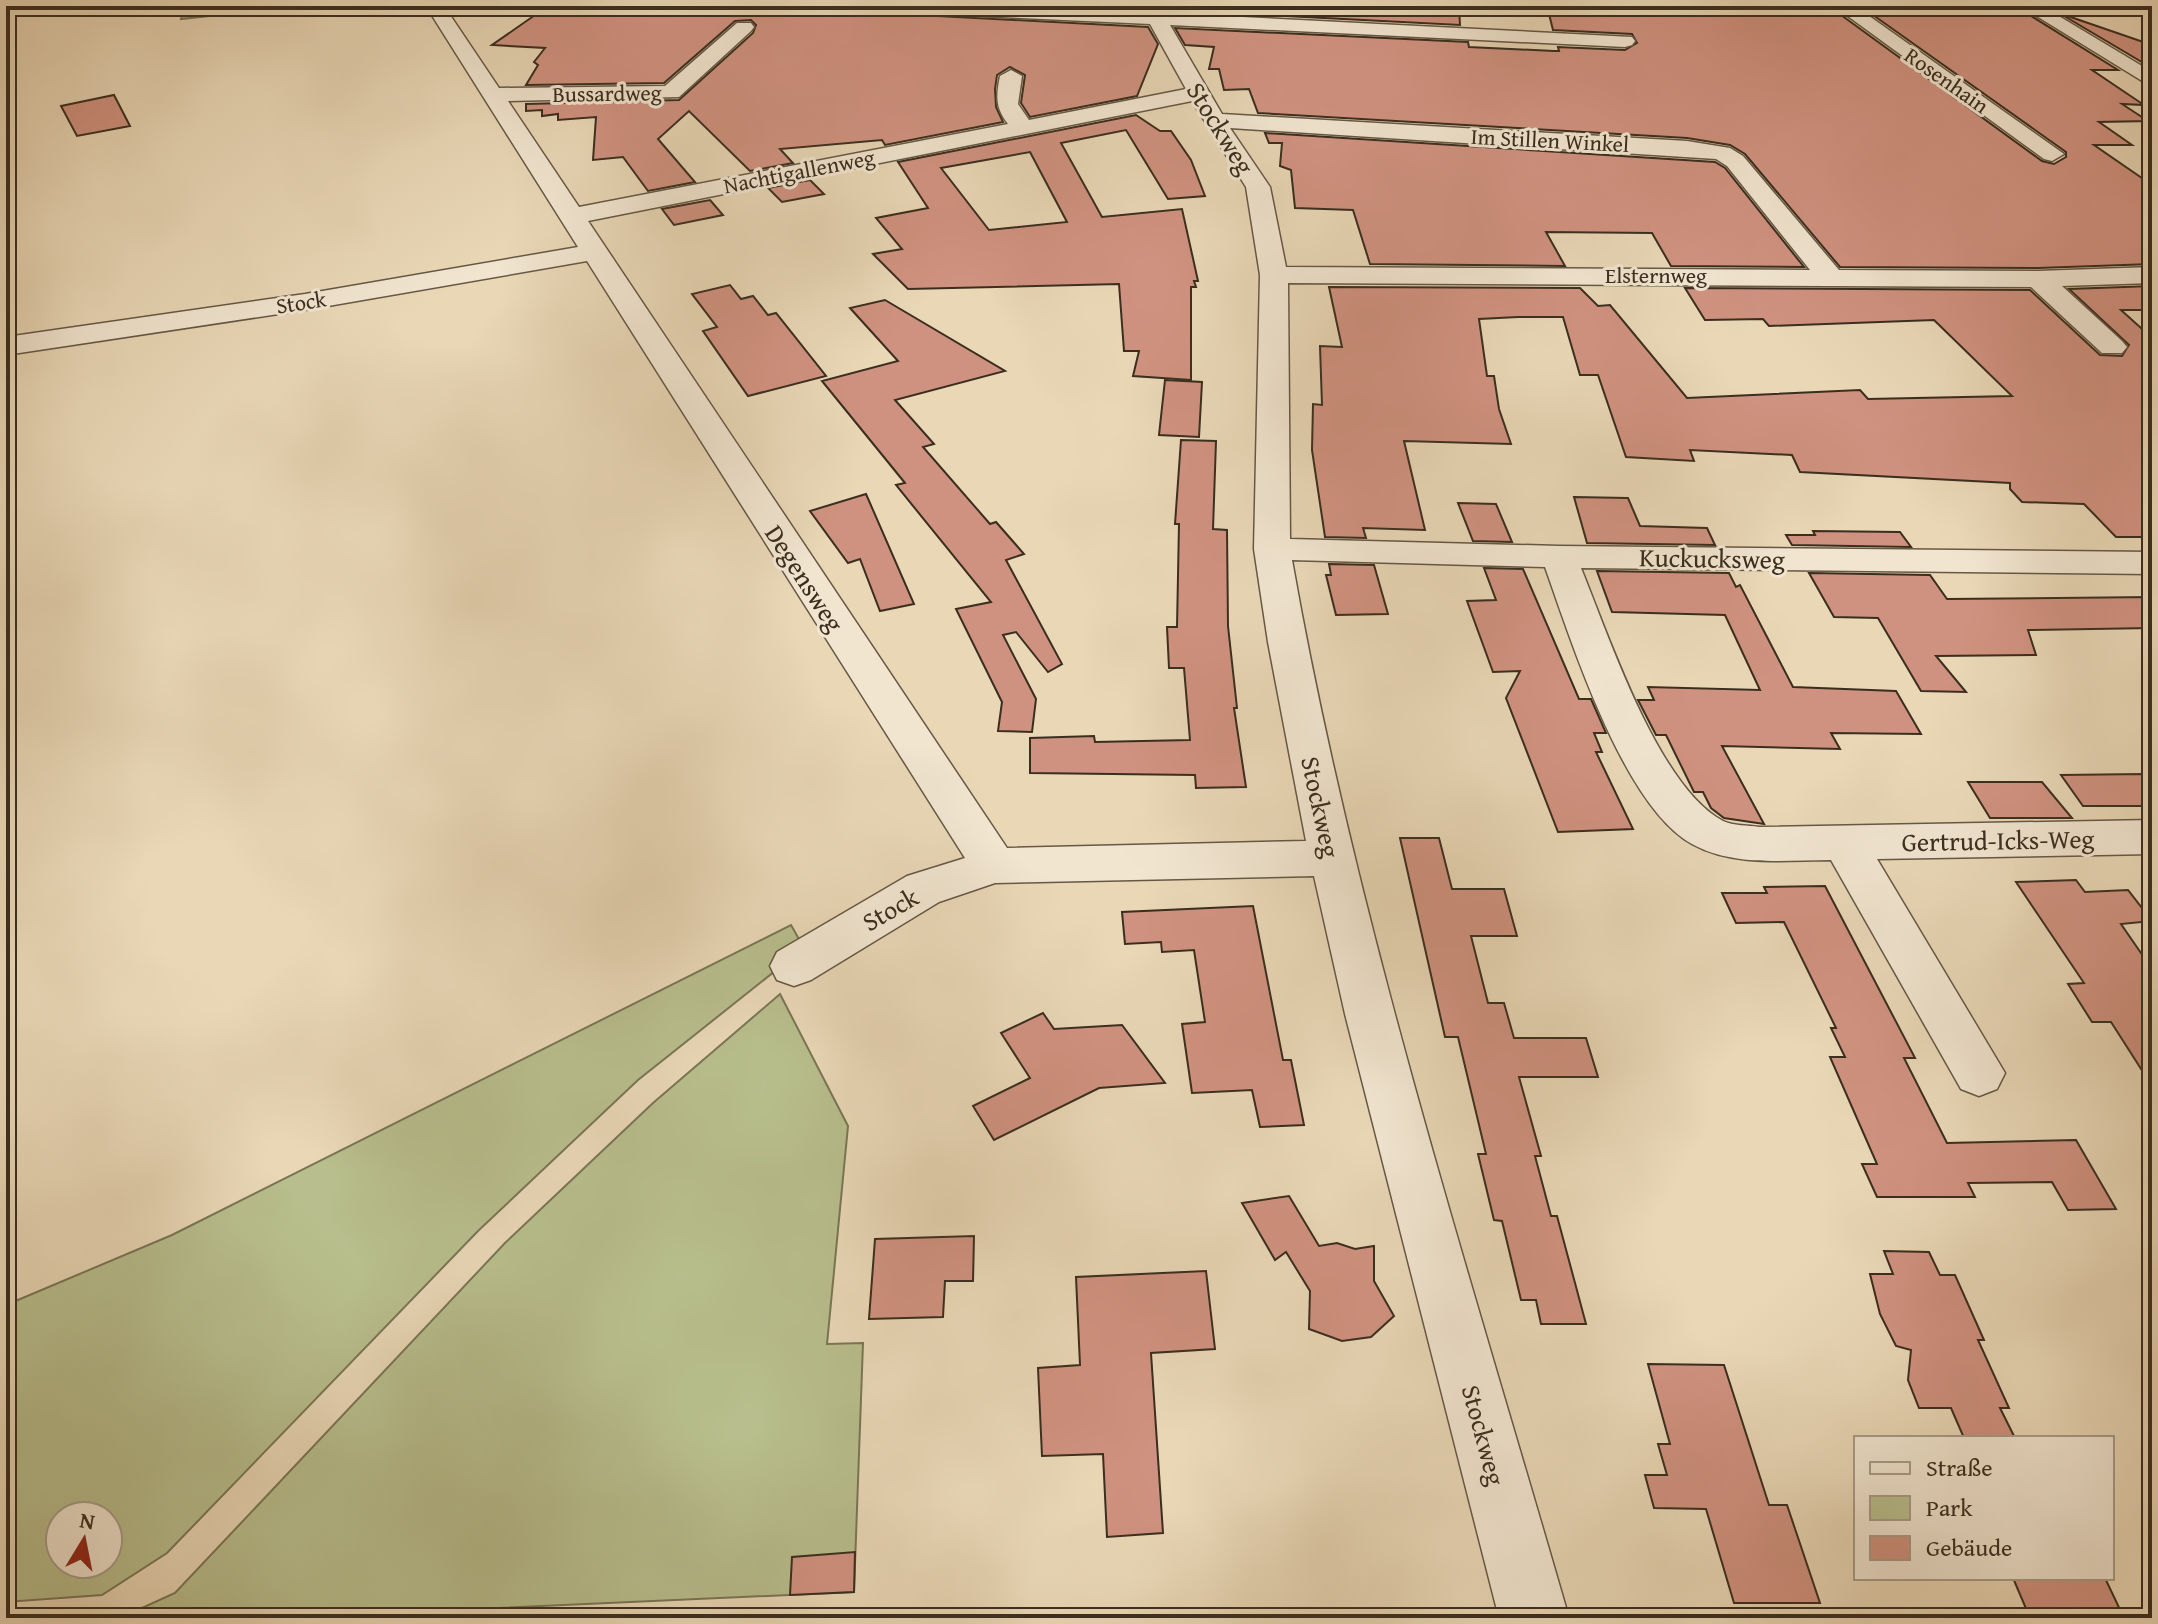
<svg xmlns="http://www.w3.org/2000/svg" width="2158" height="1624" font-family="'Gentium Book Plus',serif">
  <rect width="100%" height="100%" fill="#e9d7b6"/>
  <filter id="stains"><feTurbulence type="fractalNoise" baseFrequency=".0025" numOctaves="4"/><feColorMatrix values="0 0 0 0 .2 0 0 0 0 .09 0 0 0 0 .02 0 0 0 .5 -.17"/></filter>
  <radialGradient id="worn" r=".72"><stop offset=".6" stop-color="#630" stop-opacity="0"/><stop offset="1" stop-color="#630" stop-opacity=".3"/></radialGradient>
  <!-- green -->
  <g fill="#b8be8d" stroke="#797656" stroke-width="2" fill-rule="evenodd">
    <polygon points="185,6 304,6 181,19"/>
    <path d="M 791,925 L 804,948 L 638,1080 L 478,1231 L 167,1553 L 102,1595 L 6,1602 L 6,1305 L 172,1235 ZM 60,1516 L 108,1516 L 108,1564 L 60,1564 Z"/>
    <polygon points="780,994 848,1126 827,1344 863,1343 854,1592 386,1613 384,1618 120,1618 175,1593 505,1243 653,1103"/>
  </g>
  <!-- building -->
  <g fill="#d09280" stroke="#3a2e1f" stroke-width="2" fill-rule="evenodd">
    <polygon points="548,6 629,6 778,15 785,8 1148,27 1158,44 1137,96 1030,117 1021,103 1025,75 1010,67 997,75 995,89 996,107 1003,122 885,145 882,140 780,149 793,163 750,171 689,111 658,139 695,182 648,191 623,157 593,160 596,117 558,120 558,114 542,116 542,110 526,111 526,104 679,100 753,33 756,25 751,20 735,21 664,83 526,85 538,65 534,62 545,48 492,45"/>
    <polygon points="1162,6 1429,9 1429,6 1459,6 1460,25 1165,10"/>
    <polygon points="1547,6 1581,6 1582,11 1821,6 1833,15 1841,15 2042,161 2054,164 2066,157 2066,152 1873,15 1984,14 1977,9 2020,9 2118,70 2092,70 2144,105 2122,104 2148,121 2099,122 2132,145 2094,145 2152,185 2152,264 2038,268 1840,267 1745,154 1730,145 1687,138 1258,113 1249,89 1224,90 1219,69 1209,69 1214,47 1185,45 1175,28 1468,42 1469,47 1554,51 1559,51 1558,47 1625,50 1637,43 1632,34 1553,30"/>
    <polygon points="2059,13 2152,45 2152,68"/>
    <polygon points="114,95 130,126 77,136 61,106"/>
    <path d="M 1136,115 L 1160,131 L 1171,131 L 1191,160 L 1205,196 L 1168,199 L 1126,130 L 1061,143 L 1102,217 L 1182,209 L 1198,281 L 1194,281 L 1196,287 L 1191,287 L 1191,380 L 1133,376 L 1139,351 L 1124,351 L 1119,284 L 908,289 L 873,254 L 902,249 L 876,218 L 928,208 L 898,162 ZM 1030,152 L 1067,222 L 989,230 L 941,168 Z"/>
    <polygon points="1265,133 1715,162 1725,168 1804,267 1671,266 1652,233 1546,232 1565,266 1370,264 1353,210 1295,208 1291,170 1280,166 1282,143 1269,143"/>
    <polygon points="810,180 824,194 782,202 768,188"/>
    <polygon points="710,200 723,215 674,225 662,209"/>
    <polygon points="730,285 741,299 753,296 768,315 776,313 826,376 748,396 703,331 717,327 692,294"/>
    <polygon points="2152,286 2152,310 2121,310 2152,338 2152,537 2116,537 2084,504 2022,502 2010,489 2010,483 1800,472 1792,455 1690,450 1694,461 1626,457 1598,375 1580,375 1563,317 1518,317 1479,319 1487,376 1494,376 1499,409 1511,444 1404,441 1425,530 1363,528 1366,538 1325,537 1312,450 1313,404 1322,405 1320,346 1342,347 1329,287 1580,288 1598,306 1610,305 1687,398 1860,390 1868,399 2012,396 1934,320 1769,326 1763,319 1705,320 1685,288 2030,290 2100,355 2122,356 2129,345 2069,289"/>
    <polygon points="885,300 1005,371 895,400 934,444 923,447 990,524 996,522 1024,554 1006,560 1062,664 1048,672 1016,632 1003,635 1036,699 1032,732 998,731 1002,702 956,609 991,602 896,485 905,483 822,381 898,361 850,308"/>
    <polygon points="1165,380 1202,382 1199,437 1159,435"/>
    <polygon points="1181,440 1216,441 1213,529 1227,530 1228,626 1237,708 1234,708 1246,787 1196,788 1195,775 1030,773 1030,738 1094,736 1095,742 1190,740 1184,668 1169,668 1167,627 1177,627 1179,524 1175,524"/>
    <polygon points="866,494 914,604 880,611 860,559 848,563 810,511"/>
    <polygon points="1574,497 1628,498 1640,526 1707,528 1715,545 1587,543"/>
    <polygon points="1458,503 1496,504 1512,542 1473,541"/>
    <polygon points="1813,531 1900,532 1911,547 1792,545 1786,535 1815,535"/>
    <polygon points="1329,564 1374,565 1388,614 1336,615 1326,575 1331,575"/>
    <polygon points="1484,568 1523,569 1579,699 1591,699 1606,733 1594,733 1602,752 1596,752 1633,829 1558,832 1506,698 1520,671 1493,672 1467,601 1496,600"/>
    <polygon points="1597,571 1729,573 1736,587 1740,585 1793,687 1896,691 1921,734 1831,733 1840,749 1722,746 1764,824 1724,818 1711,808 1703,792 1694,792 1666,735 1656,735 1638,700 1654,700 1648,687 1760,690 1725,615 1612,612"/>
    <polygon points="1809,573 1930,575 1947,599 2152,597 2152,628 2028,630 2036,655 1936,656 1966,692 1921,691 1878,618 1834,617"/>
    <polygon points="2144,774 2152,785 2152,806 2083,806 2061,775"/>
    <polygon points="1968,782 2042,782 2072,818 1990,818"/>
    <polygon points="1400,838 1439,838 1452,889 1504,889 1517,936 1471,936 1488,1003 1504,1003 1514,1038 1586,1038 1598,1077 1519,1077 1541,1156 1535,1156 1551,1216 1557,1216 1586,1324 1541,1324 1536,1300 1521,1300 1502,1221 1494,1220 1478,1154 1486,1154 1458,1037 1445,1037"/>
    <polygon points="2076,880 2085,892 2128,890 2152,921 2121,924 2152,969 2152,1086 2111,1022 2092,1022 2068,984 2084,983 2016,882"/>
    <polygon points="1825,886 1915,1058 1904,1058 1947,1143 2076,1140 2116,1209 2068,1210 2052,1182 1968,1183 1975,1197 1877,1197 1862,1164 1877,1164 1830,1057 1845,1057 1831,1028 1836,1028 1784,922 1736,923 1722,893 1767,893 1764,887"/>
    <polygon points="1253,906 1283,1060 1291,1060 1304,1125 1260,1127 1252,1090 1192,1093 1182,1024 1205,1022 1194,950 1162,952 1161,942 1125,944 1122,912"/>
    <polygon points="1043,1013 1054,1029 1122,1025 1165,1083 1099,1088 994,1140 973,1106 1030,1078 1001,1033"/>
    <polygon points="1289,1196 1319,1246 1337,1243 1355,1249 1374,1246 1374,1281 1394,1316 1371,1337 1342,1341 1309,1329 1310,1291 1286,1252 1275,1260 1242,1203"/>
    <polygon points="974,1236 973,1281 945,1281 943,1317 869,1319 875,1239"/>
    <polygon points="1884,1251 1929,1252 1940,1275 1955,1275 1984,1340 1978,1340 2009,1408 2000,1408 2015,1438 1964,1438 1951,1408 1919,1408 1908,1380 1911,1350 1896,1346 1880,1314 1870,1274 1893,1274"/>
    <polygon points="1206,1271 1215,1349 1151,1353 1163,1533 1107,1537 1103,1454 1042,1456 1038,1368 1080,1365 1076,1277"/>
    <polygon points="1648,1364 1724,1365 1769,1505 1787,1505 1820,1603 1734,1603 1706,1509 1654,1508 1645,1475 1667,1475 1658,1444 1670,1444"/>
    <polygon points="855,1552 854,1592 790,1595 792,1557"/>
    <polygon points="2013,1578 2105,1578 2124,1618 2030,1618"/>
  </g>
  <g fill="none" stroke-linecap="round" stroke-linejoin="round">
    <defs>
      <g id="minor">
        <path d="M 426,6 L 444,6 L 499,88 L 665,86 L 737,23 L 751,23 L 754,27 L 751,31 L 679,97 L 508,101 L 579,207 L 1008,124 C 995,107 996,96 1000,76 L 1011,70 L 1022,76 L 1018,104 L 1029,120 L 1186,89 L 1150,24 L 892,12 L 883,6 L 1012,6 L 1143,12 L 1140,6 L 1158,6 L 1163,13 L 1632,37 L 1635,41 L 1632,45 L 1625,47 L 1170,25 L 1222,114 L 1687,141 L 1730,148 L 1743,156 L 1839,270 L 2038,271 L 2152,267 L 2152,283 L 2062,286 L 2122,341 L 2127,347 L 2122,353 L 2102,353 L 2031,287 L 1288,283 L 1290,539 L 1559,546 L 2152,552 L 2152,574 L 1581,568 C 1608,634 1658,787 1723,821 C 1733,826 1748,825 1759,827 L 2152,820 L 2152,854 L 1877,859 L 2005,1073 L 1997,1089 L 1979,1096 L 1961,1089 L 1831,860 C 1786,860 1733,867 1692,844 C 1623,806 1571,640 1545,567 L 1292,560 C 1355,919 1468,1268 1569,1618 L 1499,1618 L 1345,1014 L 1314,876 L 995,883 L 939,902 L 811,980 L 794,986 L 777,980 L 770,966 L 777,952 L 907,876 L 965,858 L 587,261 L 305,310 L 6,355 L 6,337 L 305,294 L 578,247 ZM 1192,101 L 1246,187 L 1260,275 L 1254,549 L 1268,642 L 1306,841 L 1007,848 L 588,221 ZM 1230,128 L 1716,159 L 1727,166 L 1810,270 L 1286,267 L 1270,187 Z"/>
        <polygon points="1834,6 1855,6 2064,154 2052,161 2044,159"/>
        <polygon points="2020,6 2042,6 2152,72 2152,87"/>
      </g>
    </defs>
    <!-- minor casing -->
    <use href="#minor" stroke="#665845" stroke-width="3"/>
    <!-- minor -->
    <use href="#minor" fill="#f1e5d0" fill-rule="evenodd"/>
  </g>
  <g text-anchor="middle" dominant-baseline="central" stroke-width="6" stroke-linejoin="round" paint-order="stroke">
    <!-- far-street labels -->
    <g font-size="22" fill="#3a2e1f" stroke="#f1e5d0">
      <text transform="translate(1947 80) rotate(35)">Rosenhain</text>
      <text transform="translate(607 93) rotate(-1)">Bussardweg</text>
      <text transform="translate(1550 140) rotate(3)">Im Stillen Winkel</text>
      <text transform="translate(799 171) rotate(-11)">Nachtigallenweg</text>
      <text x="1656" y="275">Elsternweg</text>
      <text transform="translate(301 302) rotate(-9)">Stock</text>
    </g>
    <!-- street labels -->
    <g font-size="26" fill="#3a2e1f" stroke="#f1e5d0">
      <text transform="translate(1221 128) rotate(58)">Stockweg</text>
      <text transform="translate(1712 558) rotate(1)">Kuckucksweg</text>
      <text transform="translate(805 578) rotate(57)">Degensweg</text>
      <text transform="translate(1321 807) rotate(78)">Stockweg</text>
      <text transform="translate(1998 840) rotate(-1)">Gertrud-Icks-Weg</text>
      <text transform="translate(890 909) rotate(-30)">Stock</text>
      <text transform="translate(1484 1435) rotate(75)">Stockweg</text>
    </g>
  </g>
  <!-- margin -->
  <rect width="2158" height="1624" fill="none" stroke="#e9d7b6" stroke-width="32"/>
  <rect x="8" y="8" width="2142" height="1608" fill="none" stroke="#3a2e1f" stroke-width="4"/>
  <rect x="16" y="16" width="2126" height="1592" fill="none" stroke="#3a2e1f" stroke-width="2"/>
  <!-- legend -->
  <rect x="1854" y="1436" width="260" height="144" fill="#f1e5d0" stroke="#a89c89" stroke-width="2"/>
  <rect x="1870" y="1462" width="40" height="12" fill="#f1e5d0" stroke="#a89c89" stroke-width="2"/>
  <text x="1926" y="1476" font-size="24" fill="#3a2e1f">Straße</text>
  <rect x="1870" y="1496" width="40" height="24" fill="#b8be8d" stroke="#a89c89" stroke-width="2"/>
  <text x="1926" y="1516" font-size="24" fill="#3a2e1f">Park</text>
  <rect x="1870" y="1536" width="40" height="24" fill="#d09280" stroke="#a89c89" stroke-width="2"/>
  <text x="1926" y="1556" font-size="24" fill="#3a2e1f">Gebäude</text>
  <!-- north arrow -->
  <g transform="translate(84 1540) rotate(10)"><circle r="38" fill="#f1e5d0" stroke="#a89c89" stroke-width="2"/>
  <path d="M0-6L14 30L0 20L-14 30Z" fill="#8f2418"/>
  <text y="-12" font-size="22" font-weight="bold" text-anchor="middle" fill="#3a2e1f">N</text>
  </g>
  <rect width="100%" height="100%" filter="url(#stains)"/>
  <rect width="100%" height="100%" fill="url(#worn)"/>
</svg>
